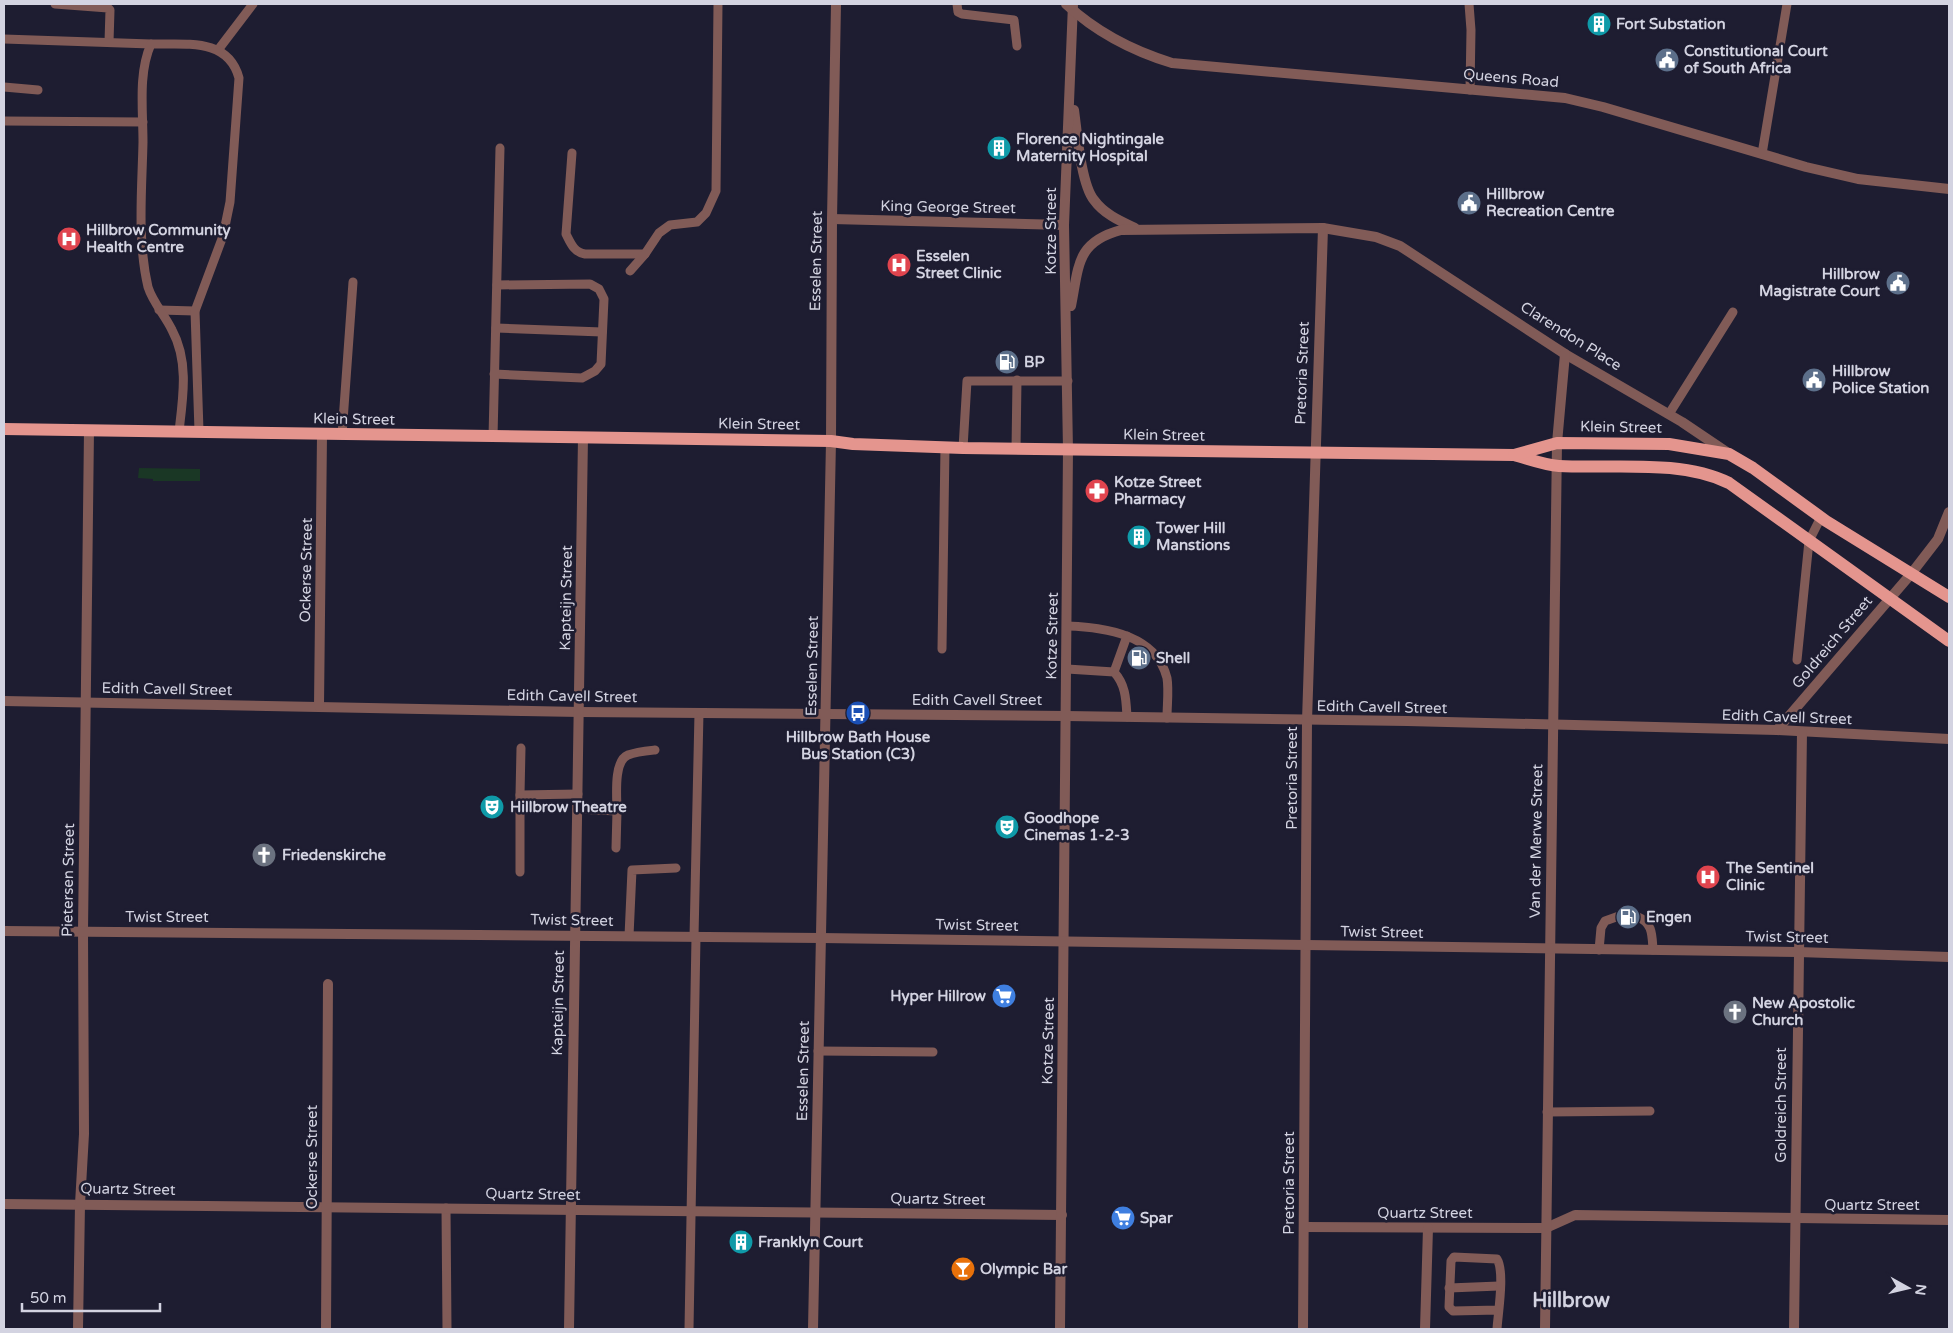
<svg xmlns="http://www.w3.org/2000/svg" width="1953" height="1333" font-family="'Varela Round',sans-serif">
  <rect width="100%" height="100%" fill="#1e1d31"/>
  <!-- green -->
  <polygon fill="#1a3725" points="139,468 200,469 200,481 153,481 153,479 138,478"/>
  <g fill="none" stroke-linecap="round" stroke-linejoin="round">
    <!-- service -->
    <g stroke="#815b57" stroke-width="9">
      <polyline points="55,4 108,8 110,10 109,42"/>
      <polyline points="957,4 958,12 962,14 1014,20 1017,46"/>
      <polyline points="1469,4 1471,30 1470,90"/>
      <polyline points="4,39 151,44"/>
      <polyline points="218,50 253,4"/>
      <polyline points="4,87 38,90"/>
      <polyline points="4,121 143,122"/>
      <path d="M 572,153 L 566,234 C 571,244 574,252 585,254 L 645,254"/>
      <polyline points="1762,154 1787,4"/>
      <polyline points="630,271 645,254 659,233 670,225 697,222 706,213 716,191 718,4"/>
      <polyline points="159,310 195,311"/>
      <polyline points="496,328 602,332"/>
      <polyline points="494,374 582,378 595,371 601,364 604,299 599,289 590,284 497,285"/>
      <polyline points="1669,414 1733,312"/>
      <path d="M 179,431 C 183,398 189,361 172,330 C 165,315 153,303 148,287 C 137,240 142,189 143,142 C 143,110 138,73 151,44 C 185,45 228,37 239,78 L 230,202 L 223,236 L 195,311 L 199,431"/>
      <polyline points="342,435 353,282"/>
      <polyline points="493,437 500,148"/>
      <polyline points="963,448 967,381 1068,381"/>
      <polyline points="1016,449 1017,380"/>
      <path d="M 1067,626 C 1104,627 1156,634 1167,678 C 1169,690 1167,705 1167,718"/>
      <polyline points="942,649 945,447"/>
      <polyline points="1797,660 1809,541 1821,517"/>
      <path d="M 1067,669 L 1114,672 C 1126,685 1126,700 1127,717"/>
      <polyline points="1114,672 1127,636"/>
      <polyline points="520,795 521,748"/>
      <path d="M 577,809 L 617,811 C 617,798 613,761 628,755 C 636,752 646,751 655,750"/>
      <polyline points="616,848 617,811"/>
      <polyline points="520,872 520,795 578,794"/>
      <path d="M 1638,917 C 1653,923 1652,936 1653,950"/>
      <polyline points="629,936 632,870 676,868"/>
      <polyline points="694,937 699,713"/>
      <polyline points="1599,950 1601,928 1605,921 1619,916"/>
      <polyline points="818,1051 933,1052"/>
      <polyline points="1547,1112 1650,1111"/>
      <polyline points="446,1208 447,1329"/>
      <polyline points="1449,1288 1499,1286"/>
      <polyline points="689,1329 696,937"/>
      <path d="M 1497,1329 C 1498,1313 1505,1272 1497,1259 L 1454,1257 L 1451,1261 L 1449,1307 L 1453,1311 L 1498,1310"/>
    </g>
    <!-- pedestrian -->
    <polyline stroke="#815b57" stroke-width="10" points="1304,1227 1546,1228 1575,1215 1949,1220"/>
    <!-- minor -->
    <g stroke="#815b57" stroke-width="10">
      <path d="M 1074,110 C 1077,132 1081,184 1094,200 C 1104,214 1120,221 1135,228"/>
      <polyline points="832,219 1064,225"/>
      <path d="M 1071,306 C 1079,266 1076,242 1121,230 L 1323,228 L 1376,237 L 1400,246 L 1565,354 L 1682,422 L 1728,453"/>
      <polyline points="4,701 580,712 1066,716 1407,721 1777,730 1949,739"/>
      <polyline points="319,706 322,435"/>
      <polyline points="1777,730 1911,574 1938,539 1949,512"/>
      <polyline points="4,1204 1062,1215"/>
      <polyline points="78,1329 80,1204 84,1134 83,931 89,430"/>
      <polyline points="326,1329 328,984"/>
      <polyline points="569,1329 583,437"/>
      <polyline points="813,1329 831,441 832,219 836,4"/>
      <polyline points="1060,1329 1068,450 1064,225 1073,4"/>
      <polyline points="1303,1329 1307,721 1323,228"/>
      <polyline points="1425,1329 1428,1228"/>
      <polyline points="1545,1329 1557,443 1565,354"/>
      <polyline points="1794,1329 1802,732"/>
    </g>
    <!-- tertiary -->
    <g stroke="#815b57" stroke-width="10">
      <path d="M 1066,4 C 1096,32 1133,51 1172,63 L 1565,98 L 1603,107 L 1806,167 L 1858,179 L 1949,189"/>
      <polyline points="4,931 821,938 1798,952 1949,957"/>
    </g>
    <!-- primary -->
    <g stroke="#e4958e" stroke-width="12">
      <path d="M 4,429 L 831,441 L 853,444 L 963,448 L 1514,455 C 1529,459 1544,465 1559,466 C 1613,469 1680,459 1729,483 L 1949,641"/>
      <polyline points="1514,455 1557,443 1669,444 1729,454 1753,468 1826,521 1949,597"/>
    </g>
  </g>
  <!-- icons -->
  <defs>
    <symbol id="building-disc" viewBox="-11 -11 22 22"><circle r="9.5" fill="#0f9aa8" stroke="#1e1d31"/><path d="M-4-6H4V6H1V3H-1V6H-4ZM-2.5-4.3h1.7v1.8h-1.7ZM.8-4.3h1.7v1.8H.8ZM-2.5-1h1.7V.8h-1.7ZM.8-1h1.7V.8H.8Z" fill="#fff"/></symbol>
    <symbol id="civic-disc" viewBox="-11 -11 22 22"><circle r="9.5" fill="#5c6f8a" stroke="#1e1d31"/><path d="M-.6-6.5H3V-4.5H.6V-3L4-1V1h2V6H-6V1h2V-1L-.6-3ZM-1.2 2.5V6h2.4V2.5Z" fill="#fff"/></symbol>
    <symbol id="hospital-disc" viewBox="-11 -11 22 22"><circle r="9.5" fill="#e0444e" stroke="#1e1d31"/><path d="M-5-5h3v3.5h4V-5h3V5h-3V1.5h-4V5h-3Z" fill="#fff"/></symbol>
    <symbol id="fuel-disc" viewBox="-11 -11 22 22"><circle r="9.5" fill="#5c6f8a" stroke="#1e1d31"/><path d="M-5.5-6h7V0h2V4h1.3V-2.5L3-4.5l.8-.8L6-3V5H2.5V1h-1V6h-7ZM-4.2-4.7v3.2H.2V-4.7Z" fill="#fff"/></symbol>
    <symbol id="pharmacy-disc" viewBox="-11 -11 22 22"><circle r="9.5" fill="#e0444e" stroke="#1e1d31"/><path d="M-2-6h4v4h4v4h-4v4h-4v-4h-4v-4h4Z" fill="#fff"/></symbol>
    <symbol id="bus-disc" viewBox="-11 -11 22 22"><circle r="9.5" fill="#1a4fb4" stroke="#1e1d31"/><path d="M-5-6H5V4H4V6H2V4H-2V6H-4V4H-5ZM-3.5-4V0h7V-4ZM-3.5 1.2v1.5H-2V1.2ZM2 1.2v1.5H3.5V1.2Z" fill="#fff"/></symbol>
    <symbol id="theatre-disc" viewBox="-11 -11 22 22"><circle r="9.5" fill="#0f9aa8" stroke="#1e1d31"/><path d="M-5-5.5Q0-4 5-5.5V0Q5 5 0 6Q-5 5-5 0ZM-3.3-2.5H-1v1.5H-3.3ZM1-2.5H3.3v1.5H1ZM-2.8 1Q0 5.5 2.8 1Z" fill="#fff"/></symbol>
    <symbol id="church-disc" viewBox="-11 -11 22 22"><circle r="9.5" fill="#6b7280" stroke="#1e1d31"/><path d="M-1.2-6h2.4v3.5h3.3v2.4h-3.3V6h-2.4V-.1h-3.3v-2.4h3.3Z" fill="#fff"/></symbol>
    <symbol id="supermarket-disc" viewBox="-11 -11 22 22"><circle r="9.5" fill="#3f7fe0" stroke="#1e1d31"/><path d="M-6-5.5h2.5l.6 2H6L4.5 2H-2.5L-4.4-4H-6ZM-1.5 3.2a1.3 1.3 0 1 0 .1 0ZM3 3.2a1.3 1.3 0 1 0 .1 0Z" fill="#fff"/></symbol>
    <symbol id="bar-disc" viewBox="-11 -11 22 22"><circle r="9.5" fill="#e8710a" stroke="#1e1d31"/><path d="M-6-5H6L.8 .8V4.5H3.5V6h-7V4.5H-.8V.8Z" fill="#fff"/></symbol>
  </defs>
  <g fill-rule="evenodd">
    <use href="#building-disc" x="1585" y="10" width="28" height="28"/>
    <use href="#civic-disc" x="1653" y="46" width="28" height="28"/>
    <use href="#building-disc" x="985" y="134" width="28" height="28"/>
    <use href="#civic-disc" x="1455" y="189" width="28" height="28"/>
    <use href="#hospital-disc" x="55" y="225" width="28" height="28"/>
    <use href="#hospital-disc" x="885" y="251" width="28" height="28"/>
    <use href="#civic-disc" x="1884" y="269" width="28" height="28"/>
    <use href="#fuel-disc" x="993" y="348" width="28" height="28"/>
    <use href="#civic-disc" x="1800" y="366" width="28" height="28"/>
    <use href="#pharmacy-disc" x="1083" y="477" width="28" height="28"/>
    <use href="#building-disc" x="1125" y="523" width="28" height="28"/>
    <use href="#fuel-disc" x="1125" y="644" width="28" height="28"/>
    <use href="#bus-disc" x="844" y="699" width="28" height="28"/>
    <use href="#theatre-disc" x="478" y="793" width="28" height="28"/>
    <use href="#theatre-disc" x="993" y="813" width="28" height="28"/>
    <use href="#church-disc" x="250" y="841" width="28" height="28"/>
    <use href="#hospital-disc" x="1694" y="863" width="28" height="28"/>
    <use href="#fuel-disc" x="1614" y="903" width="28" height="28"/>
    <use href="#supermarket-disc" x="990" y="982" width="28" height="28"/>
    <use href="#church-disc" x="1721" y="998" width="28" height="28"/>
    <use href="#supermarket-disc" x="1109" y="1204" width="28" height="28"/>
    <use href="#building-disc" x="727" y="1228" width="28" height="28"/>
    <use href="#bar-disc" x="949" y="1255" width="28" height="28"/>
  </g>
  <g text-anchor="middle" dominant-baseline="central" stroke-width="5" stroke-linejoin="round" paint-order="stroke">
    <!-- poi labels -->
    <g font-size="15" font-weight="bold" fill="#d3d3e1" stroke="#1e1d31" text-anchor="start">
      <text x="1616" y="24">Fort Substation</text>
      <text x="1684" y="51">Constitutional Court<tspan x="1684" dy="17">of South Africa</tspan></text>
      <text x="1016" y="139">Florence Nightingale<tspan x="1016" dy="17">Maternity Hospital</tspan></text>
      <text x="1486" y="194">Hillbrow<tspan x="1486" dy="17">Recreation Centre</tspan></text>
      <text x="86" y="230">Hillbrow Community<tspan x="86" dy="17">Health Centre</tspan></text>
      <text x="916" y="256">Esselen<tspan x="916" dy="17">Street Clinic</tspan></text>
      <text x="1880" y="274" text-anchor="end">Hillbrow<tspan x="1880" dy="17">Magistrate Court</tspan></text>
      <text x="1024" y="362">BP</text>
      <text x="1832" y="371">Hillbrow<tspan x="1832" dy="17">Police Station</tspan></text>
      <text x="1114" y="482">Kotze Street<tspan x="1114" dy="17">Pharmacy</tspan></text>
      <text x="1156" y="528">Tower Hill<tspan x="1156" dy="17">Manstions</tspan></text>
      <text x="1156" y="658">Shell</text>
      <text x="858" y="737" text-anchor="middle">Hillbrow Bath House<tspan x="858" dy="17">Bus Station (C3)</tspan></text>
      <text x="510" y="807">Hillbrow Theatre</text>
      <text x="1024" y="818">Goodhope<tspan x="1024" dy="17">Cinemas 1-2-3</tspan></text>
      <text x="282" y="855">Friedenskirche</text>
      <text x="1726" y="868">The Sentinel<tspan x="1726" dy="17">Clinic</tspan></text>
      <text x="1646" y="917">Engen</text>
      <text x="986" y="996" text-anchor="end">Hyper Hillrow</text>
      <text x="1752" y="1003">New Apostolic<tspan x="1752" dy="17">Church</tspan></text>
      <text x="1140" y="1218">Spar</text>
      <text x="758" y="1242">Franklyn Court</text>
      <text x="980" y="1269">Olympic Bar</text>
    </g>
    <!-- street labels -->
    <g font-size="15" fill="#d3d3e1" stroke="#1e1d31">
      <text transform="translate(1511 78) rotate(5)">Queens Road</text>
      <text transform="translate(948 207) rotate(1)">King George Street</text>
      <text transform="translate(1051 231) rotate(-90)">Kotze Street</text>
      <text transform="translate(816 261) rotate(-89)">Esselen Street</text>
      <text transform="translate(1571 336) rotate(32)">Clarendon Place</text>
      <text transform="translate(1302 373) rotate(-88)">Pretoria Street</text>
      <text transform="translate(354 419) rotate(1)">Klein Street</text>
      <text transform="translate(759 424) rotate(1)">Klein Street</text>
      <text transform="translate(1621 427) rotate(1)">Klein Street</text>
      <text transform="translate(1164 435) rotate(1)">Klein Street</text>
      <text transform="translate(306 570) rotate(-89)">Ockerse Street</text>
      <text transform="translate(566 598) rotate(-89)">Kapteijn Street</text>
      <text transform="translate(1052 636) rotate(-89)">Kotze Street</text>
      <text transform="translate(1832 642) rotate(-50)">Goldreich Street</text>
      <text transform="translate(812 666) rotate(-89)">Esselen Street</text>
      <text transform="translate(167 689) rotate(1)">Edith Cavell Street</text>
      <text transform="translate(572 696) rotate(1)">Edith Cavell Street</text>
      <text x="977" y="700">Edith Cavell Street</text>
      <text transform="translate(1382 707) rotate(1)">Edith Cavell Street</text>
      <text transform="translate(1787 717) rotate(2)">Edith Cavell Street</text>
      <text transform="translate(1292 778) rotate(-90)">Pretoria Street</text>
      <text transform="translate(1536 841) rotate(-89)">Van der Merwe Street</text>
      <text transform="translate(68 880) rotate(-89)">Pietersen Street</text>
      <text x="167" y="917">Twist Street</text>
      <text transform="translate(572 920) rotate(1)">Twist Street</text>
      <text transform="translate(977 925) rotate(1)">Twist Street</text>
      <text transform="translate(1382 932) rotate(1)">Twist Street</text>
      <text transform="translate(1787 937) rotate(1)">Twist Street</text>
      <text transform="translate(558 1003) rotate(-89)">Kapteijn Street</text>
      <text transform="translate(1048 1041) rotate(-89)">Kotze Street</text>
      <text transform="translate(803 1071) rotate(-89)">Esselen Street</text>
      <text transform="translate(1781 1105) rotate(-90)">Goldreich Street</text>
      <text transform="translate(312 1157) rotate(-90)">Ockerse Street</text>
      <text transform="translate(1289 1183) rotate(-90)">Pretoria Street</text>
      <text transform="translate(128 1189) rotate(1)">Quartz Street</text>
      <text transform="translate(533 1194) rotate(1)">Quartz Street</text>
      <text transform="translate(938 1199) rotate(1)">Quartz Street</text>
      <text x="1872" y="1205">Quartz Street</text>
      <text x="1425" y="1213">Quartz Street</text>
    </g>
    <!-- district labels -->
    <g font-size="20" font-weight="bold" fill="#d3d3e1" stroke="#1e1d31">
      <text x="1571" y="1301">Hillbrow</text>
    </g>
  </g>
  <!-- border -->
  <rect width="1953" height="1333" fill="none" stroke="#d3d3e1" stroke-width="10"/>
  <!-- north arrow -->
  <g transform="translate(1908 1288) rotate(98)" stroke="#1e1d31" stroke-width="4" paint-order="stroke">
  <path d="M0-4L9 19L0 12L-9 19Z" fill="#d3d3e1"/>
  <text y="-8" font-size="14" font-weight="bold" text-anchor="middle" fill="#d3d3e1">N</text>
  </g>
  <!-- scale -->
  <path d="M22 1303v8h138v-8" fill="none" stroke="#d3d3e1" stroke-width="2.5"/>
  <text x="30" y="1303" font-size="15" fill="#d3d3e1" stroke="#1e1d31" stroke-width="4" paint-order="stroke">50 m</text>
</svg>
